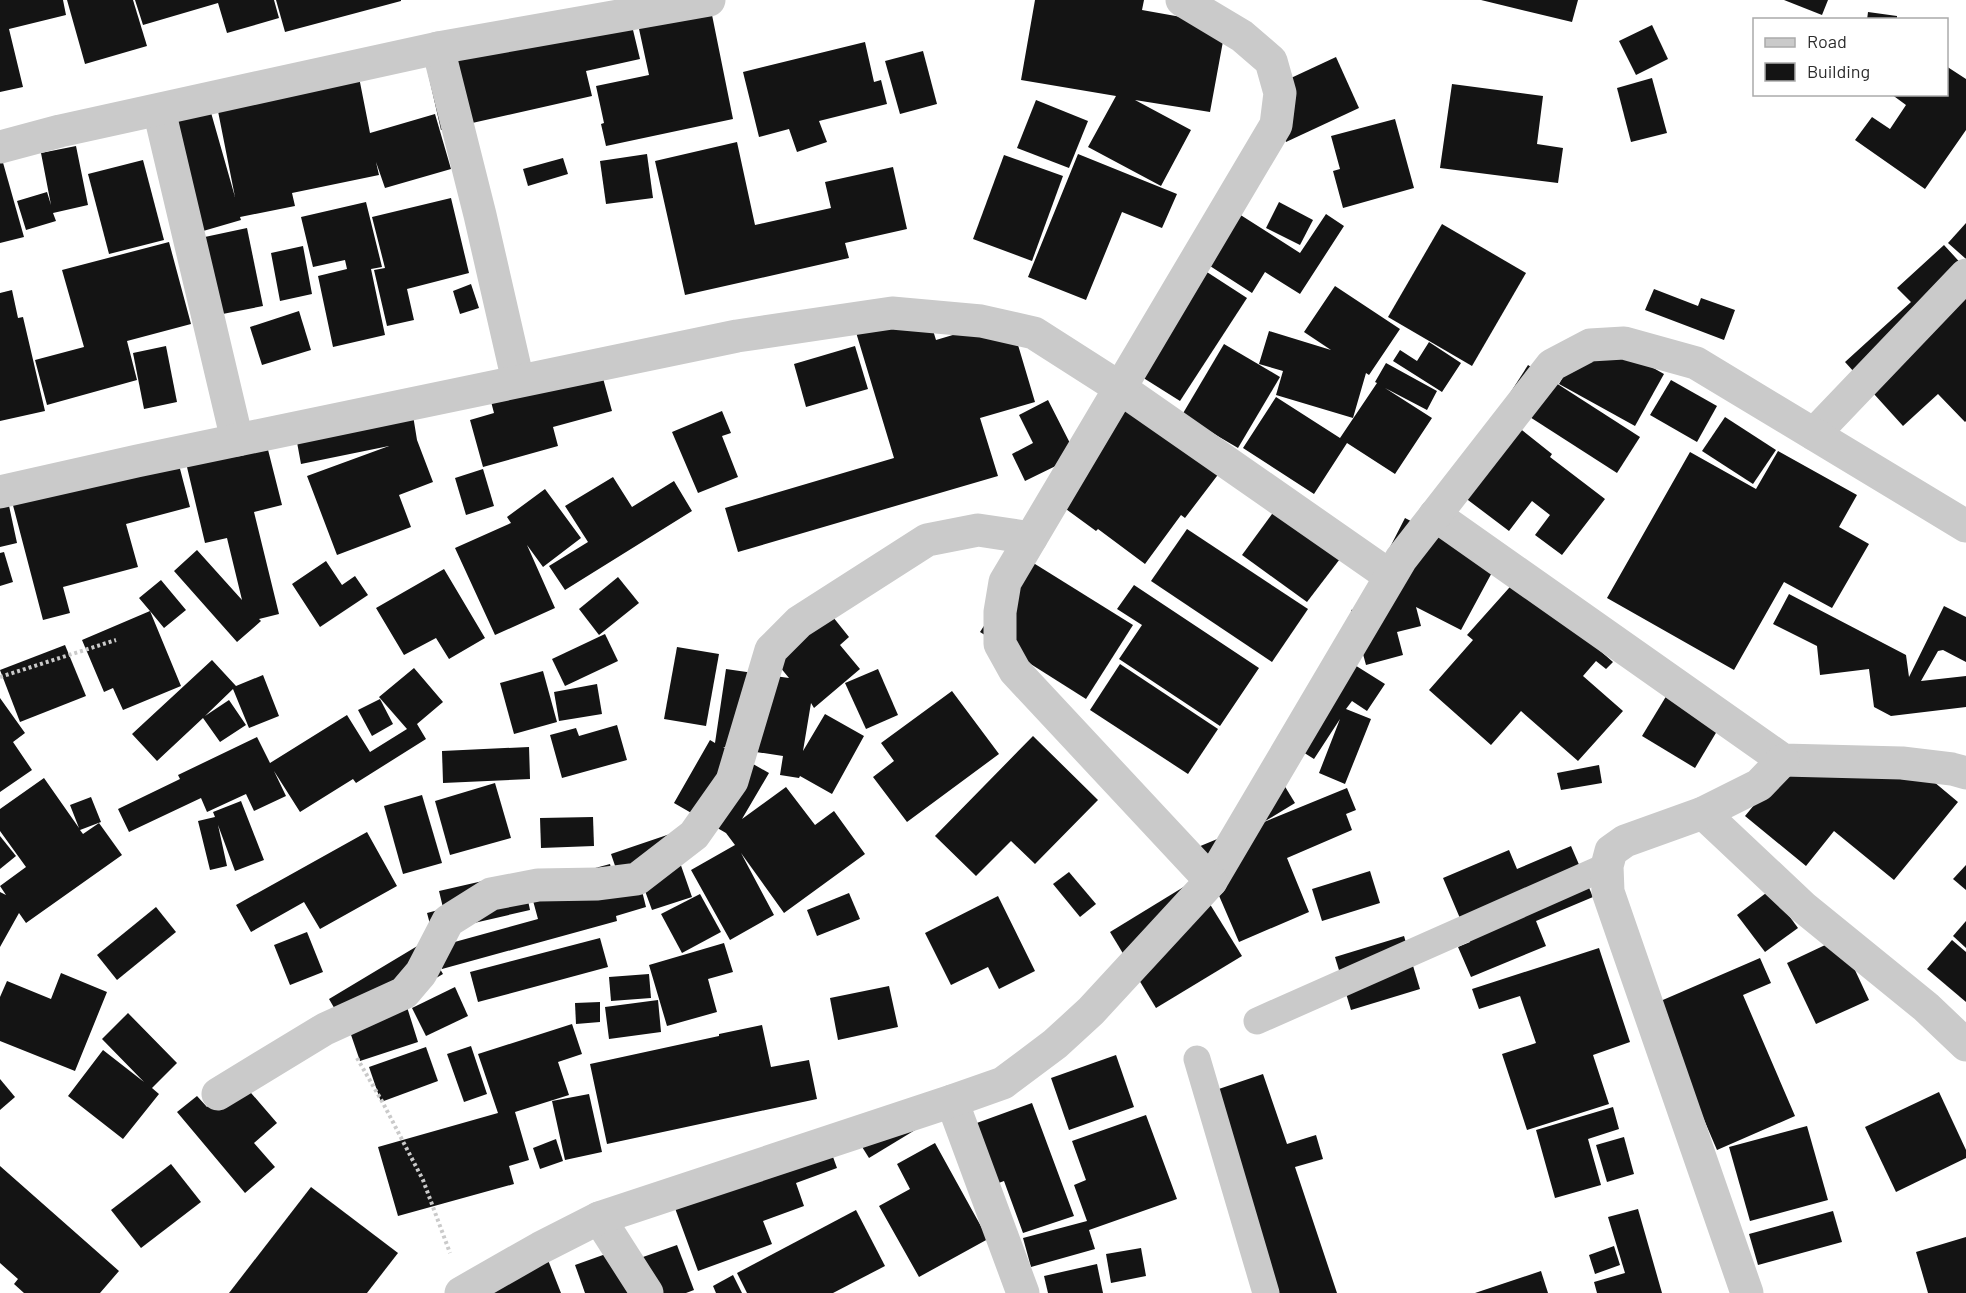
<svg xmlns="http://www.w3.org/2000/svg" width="1966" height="1293" font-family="Barlow,sans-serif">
  <rect width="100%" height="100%" fill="#fff"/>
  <!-- building -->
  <g fill="#141414">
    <polygon points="0,0 63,0 66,15 9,29 23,87 0,92"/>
    <polygon points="67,0 133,0 147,46 85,64"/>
    <polygon points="135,0 274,0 279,18 227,33 218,3 143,25"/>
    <polygon points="276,0 401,0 401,1 285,32"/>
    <polygon points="709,0 733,119 606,146 601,124 604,123 596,86 649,75 636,15"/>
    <polygon points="1035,0 1144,0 1142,10 1226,25 1210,112 1135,100 1191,130 1161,186 1088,147 1116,96 1021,80"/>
    <polygon points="1481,0 1578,0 1572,22"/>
    <polygon points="1784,0 1828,0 1822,15"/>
    <polygon points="627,5 640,59 586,71 592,96 441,130 423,51"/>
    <polygon points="1868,12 1897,16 1897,20 1867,20"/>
    <polygon points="1652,25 1668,59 1636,75 1619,41"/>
    <polygon points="865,42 874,82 881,80 887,104 819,121 827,142 797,152 789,129 759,137 743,72"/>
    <polygon points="923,51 937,104 900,114 885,61"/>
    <polygon points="1336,57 1359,108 1286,142 1263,91"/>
    <polygon points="356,62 370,133 435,114 451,169 385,188 376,162 379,175 292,193 295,206 240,217 241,220 186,236 151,111 206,95 235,197 214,91"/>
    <polygon points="1946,66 1966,79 1966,130 1925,189 1855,140 1872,117 1890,129 1906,105 1891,94 1946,94"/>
    <polygon points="1652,78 1667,133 1631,142 1617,88"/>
    <polygon points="1452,84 1543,96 1537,144 1563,148 1558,183 1440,168"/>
    <polygon points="1036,100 1088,121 1069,168 1017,148"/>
    <polygon points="1395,119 1414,188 1343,208 1333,171 1340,169 1331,136"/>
    <polygon points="737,142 755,225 831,208 825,182 893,167 907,229 845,243 849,258 685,295 655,161"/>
    <polygon points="76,146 88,205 53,213 56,221 26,230 17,201 47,192 51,205 41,153"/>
    <polygon points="0,152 24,237 0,243"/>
    <polygon points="647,154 653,198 606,204 600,161"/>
    <polygon points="1078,154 1177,194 1162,228 1122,212 1086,300 1028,277"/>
    <polygon points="1004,155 1063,176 1032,261 973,239"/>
    <polygon points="563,158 568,174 528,186 523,169"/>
    <polygon points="143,160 164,240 109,254 88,174"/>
    <polygon points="451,198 469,273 407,289 414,320 387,326 374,270 385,268 372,217"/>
    <polygon points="366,202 382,267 371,269 385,335 333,347 318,276 347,269 345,260 313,267 301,217"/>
    <polygon points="1279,202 1313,220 1300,245 1266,228"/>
    <polygon points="1228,207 1300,253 1326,214 1344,226 1300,294 1265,272 1252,293 1196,257"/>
    <polygon points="1966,223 1966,259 1948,243"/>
    <polygon points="1442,224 1526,273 1472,366 1388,317"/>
    <polygon points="247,228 263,306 202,318 186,241"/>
    <polygon points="169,242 191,324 127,341 137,380 47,405 35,360 84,347 62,270"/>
    <polygon points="1944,245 1966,269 1966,421 1965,422 1938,394 1903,426 1845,362 1911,302 1897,288"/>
    <polygon points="303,246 312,294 280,301 271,253"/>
    <polygon points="1193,263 1247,298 1180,401 1126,367"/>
    <polygon points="471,284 479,308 460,314 453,291"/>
    <polygon points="1335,286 1400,329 1369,375 1366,373 1353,418 1276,395 1283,371 1259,364 1269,331 1331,350 1304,332"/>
    <polygon points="1654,289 1698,306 1701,298 1735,310 1724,340 1645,310"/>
    <polygon points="12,290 18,318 23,317 45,411 0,421 0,293"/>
    <polygon points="926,308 936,340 1010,318 1035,402 980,418 998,476 738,552 725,508 894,458 855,329"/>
    <polygon points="299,311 311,350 262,365 250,327"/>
    <polygon points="1589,332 1664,374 1635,426 1559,384"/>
    <polygon points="1429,342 1461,363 1442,392 1393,361 1400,350 1417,361"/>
    <polygon points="1224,344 1280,377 1238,448 1182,415"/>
    <polygon points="166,346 177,402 144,409 133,353"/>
    <polygon points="855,346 868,389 806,407 794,364"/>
    <polygon points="598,360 612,411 553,427 558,446 483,467 470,420 494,413 488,390"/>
    <polygon points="1386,363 1437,391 1427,410 1385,388 1432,418 1395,474 1347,443 1314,494 1243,448 1276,397 1340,438 1377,383 1375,382"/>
    <polygon points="1528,365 1640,437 1617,473 1505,401"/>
    <polygon points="1671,380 1717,406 1697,442 1650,415"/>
    <polygon points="1118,395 1220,472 1185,518 1181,515 1145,564 1098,529 1096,531 1044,493 1070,459 1025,481 1012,454 1033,443 1019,415 1048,400 1075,453"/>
    <polygon points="411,403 417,440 433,482 399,495 411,527 337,555 307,476 389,446 301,464 294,426"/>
    <polygon points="722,411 731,433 722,436 738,477 698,493 672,432"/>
    <polygon points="1725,417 1776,450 1753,484 1702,451"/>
    <polygon points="262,426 282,505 254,512 279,614 259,619 261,621 237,642 174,571 197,550 242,600 227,538 205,543 182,446"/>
    <polygon points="1518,427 1552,454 1550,457 1605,499 1562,555 1535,535 1550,515 1532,501 1509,531 1464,497"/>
    <polygon points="174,446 190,507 126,524 138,567 63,587 70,613 43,620 9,490"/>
    <polygon points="1778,451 1857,495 1839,527 1869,544 1832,608 1784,582 1734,670 1607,598 1690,452 1756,489"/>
    <polygon points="483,469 494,506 466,515 455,478"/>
    <polygon points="613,477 632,507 674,481 692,511 565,590 549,566 588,542 565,506"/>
    <polygon points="545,489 581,538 543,567 527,545 555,608 495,635 455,548 511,523 507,517"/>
    <polygon points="8,501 17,543 0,547 0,502"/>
    <polygon points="1280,503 1346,551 1307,602 1242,555"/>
    <polygon points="1405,518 1496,565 1461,630 1416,607 1421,626 1397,632 1403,655 1366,665 1351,610 1397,597 1371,584"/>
    <polygon points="1187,529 1308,609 1272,662 1151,581"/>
    <polygon points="4,552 13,582 0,586 0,553"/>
    <polygon points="1027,559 1133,625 1086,699 980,632"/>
    <polygon points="326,561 342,585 355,576 368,595 320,627 292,584"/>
    <polygon points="444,569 485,638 449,659 436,638 404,655 376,608"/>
    <polygon points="618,577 639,603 599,635 579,609"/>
    <polygon points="1517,579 1613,662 1606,669 1596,661 1583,676 1623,711 1578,761 1521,711 1491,745 1429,690 1473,640 1467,635"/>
    <polygon points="161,580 186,610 164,628 150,611 181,686 123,710 113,688 104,692 82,640 150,611 139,598"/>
    <polygon points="1134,585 1259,668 1220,726 1119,659 1142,625 1117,609"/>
    <polygon points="1789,594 1906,655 1909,677 1944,606 1966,617 1966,662 1943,650 1938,651 1921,681 1966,676 1966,707 1891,716 1874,707 1869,669 1820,675 1817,646 1773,624"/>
    <polygon points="821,602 849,637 840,645 860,669 814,708 811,703 803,751 825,714 864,736 832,794 800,776 799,778 780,775 783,756 723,747 769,773 742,819 786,787 815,825 834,811 865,854 784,913 741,853 774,915 730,940 691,870 735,845 726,833 674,803 710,740 715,743 726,669 789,678 765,649"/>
    <polygon points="605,634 618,661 565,686 552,659"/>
    <polygon points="65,645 86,696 20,722 0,670"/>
    <polygon points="677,647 719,654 706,726 664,719"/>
    <polygon points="1342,657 1385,684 1367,711 1352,701 1346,709 1371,719 1345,784 1319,773 1340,719 1314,759 1287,742"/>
    <polygon points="212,660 236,686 263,675 279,716 249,728 233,689 205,716 229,700 246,725 220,742 203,718 157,761 132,734"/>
    <polygon points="1120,664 1218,729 1188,774 1090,710"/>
    <polygon points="414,668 443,702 417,724 426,739 356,783 353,779 300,812 274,771 286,796 254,811 246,794 207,812 201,798 129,832 118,809 180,779 178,775 257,737 270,763 347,715 370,752 407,729 379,697"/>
    <polygon points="878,669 898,715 866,729 845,683"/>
    <polygon points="543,671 557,722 514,734 500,683"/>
    <polygon points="1676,680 1729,711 1695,768 1642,736"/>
    <polygon points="597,684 602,714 559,721 554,692"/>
    <polygon points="952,691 999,754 907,822 873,777 894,761 881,743"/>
    <polygon points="0,698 25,733 13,742 32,770 0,792"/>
    <polygon points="380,699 393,724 372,736 358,710"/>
    <polygon points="617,725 627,760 562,778 550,735 576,728 579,736"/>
    <polygon points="1033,736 1098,800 1035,864 1011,841 976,876 935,836"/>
    <polygon points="529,747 530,779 443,783 442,751"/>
    <polygon points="1802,747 1897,751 1958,802 1894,880 1834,831 1806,866 1745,816"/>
    <polygon points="1599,765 1602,783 1561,790 1557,773"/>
    <polygon points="44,778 79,828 70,805 91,797 101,822 80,830 83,834 99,823 122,855 26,923 19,913 0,947 0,892 6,895 0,886 26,867 0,831 0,809"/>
    <polygon points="1281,780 1295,803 1257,826"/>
    <polygon points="495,783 511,838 450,855 435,801"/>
    <polygon points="1347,788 1356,810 1346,814 1352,830 1287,858 1309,912 1239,942 1198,847 1251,825 1252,827"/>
    <polygon points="422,795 442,863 403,874 384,806"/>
    <polygon points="241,801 264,860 235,871 218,825 227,866 210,870 198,821 215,817 213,812"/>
    <polygon points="593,817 594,846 541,848 540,818"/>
    <polygon points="367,832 397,886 320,929 304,902 251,932 236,905"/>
    <polygon points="670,834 692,897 652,910 641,880 622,886 611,854"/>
    <polygon points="0,836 16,856 0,869"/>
    <polygon points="1571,846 1593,897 1536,921 1546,946 1471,977 1458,947 1470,942 1443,878 1509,850 1517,869"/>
    <polygon points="610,864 619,897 642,891 646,907 616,916 617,921 442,969 427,913 442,909 445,916 439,891 522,872 530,910 448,929 451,943 538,919 529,886"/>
    <polygon points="1966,865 1966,890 1953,879"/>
    <polygon points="1370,871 1380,903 1322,921 1312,889"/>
    <polygon points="1069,872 1096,904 1080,917 1053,884"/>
    <polygon points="1195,880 1242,956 1156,1008 1110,932"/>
    <polygon points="1770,890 1798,928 1765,952 1737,915"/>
    <polygon points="849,893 860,919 817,936 807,910"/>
    <polygon points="700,894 721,932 682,953 661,914"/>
    <polygon points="998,896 1035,971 999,989 988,967 951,985 925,933"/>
    <polygon points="156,907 176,932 117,980 97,955"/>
    <polygon points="1966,921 1966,948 1953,936"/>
    <polygon points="307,932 323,972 290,985 274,945"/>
    <polygon points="1404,936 1420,989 1351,1010 1335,957"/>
    <polygon points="600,938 608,967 478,1002 470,972"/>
    <polygon points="1840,938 1869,1000 1816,1024 1787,963"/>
    <polygon points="1952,940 1966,952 1966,1002 1927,969"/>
    <polygon points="424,942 443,974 359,1023 407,1007 418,1042 360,1061 349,1029 347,1030 329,999"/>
    <polygon points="724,943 733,972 708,979 717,1012 667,1026 649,965"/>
    <polygon points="1599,948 1630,1042 1593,1055 1609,1104 1527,1130 1502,1054 1536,1043 1520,996 1479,1009 1472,989"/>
    <polygon points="1760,958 1771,983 1743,995 1795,1116 1717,1150 1687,1080 1642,1009"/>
    <polygon points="61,973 107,992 75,1071 0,1041 0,997 7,981 51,999"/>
    <polygon points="649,974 651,998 611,1001 609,977"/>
    <polygon points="889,986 898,1027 838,1040 830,998"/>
    <polygon points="455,987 468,1016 426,1036 412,1008"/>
    <polygon points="658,1000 661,1032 609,1039 605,1007"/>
    <polygon points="600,1002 600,1022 576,1024 575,1003"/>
    <polygon points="128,1013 177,1063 152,1088 159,1094 123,1139 68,1096 103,1050 144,1082 102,1039"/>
    <polygon points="572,1024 582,1054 558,1062 569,1095 515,1112 529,1160 509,1166 514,1184 398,1216 378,1147 498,1113 478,1054"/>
    <polygon points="762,1025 771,1067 809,1060 817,1099 607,1144 590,1064 719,1036 719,1034"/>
    <polygon points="471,1046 487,1094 464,1102 447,1054"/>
    <polygon points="426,1047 438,1081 381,1102 369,1067"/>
    <polygon points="1116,1055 1134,1107 1069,1130 1051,1078"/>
    <polygon points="1263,1074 1287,1144 1316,1135 1323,1159 1295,1167 1337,1293 1274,1293 1207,1093"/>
    <polygon points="0,1079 15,1097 0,1110"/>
    <polygon points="239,1079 277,1123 254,1143 275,1167 245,1193 177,1112 197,1096 207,1107"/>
    <polygon points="1939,1092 1966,1150 1966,1158 1896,1192 1865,1127"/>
    <polygon points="589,1094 602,1152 565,1160 552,1101"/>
    <polygon points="1032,1103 1074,1216 1023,1233 1004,1181 985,1188 963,1128"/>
    <polygon points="1613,1107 1619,1129 1588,1139 1601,1185 1555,1198 1536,1130"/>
    <polygon points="1146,1115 1177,1199 1089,1230 1095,1249 1031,1267 1023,1238 1087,1221 1074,1185 1086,1180 1072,1141"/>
    <polygon points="930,1121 869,1158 854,1134"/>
    <polygon points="1807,1126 1828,1200 1750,1221 1729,1147"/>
    <polygon points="1624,1137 1634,1174 1607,1182 1596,1145"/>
    <polygon points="556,1139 563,1161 540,1169 533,1148"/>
    <polygon points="828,1143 837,1168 796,1183 804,1206 763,1221 772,1244 698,1271 672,1200"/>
    <polygon points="935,1143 988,1239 919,1277 879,1206 910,1189 897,1164"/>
    <polygon points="171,1164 201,1202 141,1248 111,1210"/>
    <polygon points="0,1166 119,1271 100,1293 24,1293 14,1284 18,1279 0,1263"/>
    <polygon points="311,1187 398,1253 367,1293 229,1293"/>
    <polygon points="1638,1209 1662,1293 1597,1293 1594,1282 1625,1273 1608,1217"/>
    <polygon points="856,1210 885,1266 833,1293 747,1293 737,1273"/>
    <polygon points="1833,1211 1842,1242 1758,1265 1749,1234"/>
    <polygon points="1966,1237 1966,1293 1928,1293 1916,1252"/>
    <polygon points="677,1245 694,1290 686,1293 638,1293 626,1263"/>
    <polygon points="1614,1246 1620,1265 1595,1274 1589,1255"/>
    <polygon points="1141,1248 1146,1276 1111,1283 1106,1254"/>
    <polygon points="617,1250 633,1293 585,1293 575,1265"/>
    <polygon points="548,1260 561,1293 467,1293"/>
    <polygon points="1097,1264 1103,1293 1048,1293 1044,1276"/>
    <polygon points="1541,1271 1548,1293 1475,1293"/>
    <polygon points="733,1275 742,1293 716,1293 713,1286"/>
  </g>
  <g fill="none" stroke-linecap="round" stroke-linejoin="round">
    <!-- path -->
    <g stroke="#cacaca" stroke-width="4" stroke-dasharray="3 3" stroke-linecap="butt">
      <polyline points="0,677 116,640"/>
      <polyline points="357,1058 383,1103 423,1180 450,1253"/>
    </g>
    <!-- lane -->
    <g stroke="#cacaca" stroke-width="27">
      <polyline points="1257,1021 1607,866"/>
      <polyline points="1197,1059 1266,1293"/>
    </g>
    <!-- street -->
    <g stroke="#cacaca" stroke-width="33">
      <polyline points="438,48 480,215 518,381"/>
      <polyline points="159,110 237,440"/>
      <polyline points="0,147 60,131 438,48 709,0"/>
      <polyline points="1814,434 1966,275"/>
      <polyline points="0,492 137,461 737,336 892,313 981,321 1034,333 1120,388 1390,576"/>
      <polyline points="1435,515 1783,760 1902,763 1952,769 1966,773"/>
      <polyline points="1703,813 1803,907 1926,1007 1966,1045"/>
      <polyline points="1211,881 1401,559 1552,365 1590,345 1624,343 1696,363 1966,526"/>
      <polyline points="218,1094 325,1029 404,993 421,973 448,921 491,894 538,885 598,884 637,879 694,835 732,781 771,650 799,622 927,540 978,530 1031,538"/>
      <polyline points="952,1101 1023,1293"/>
      <polyline points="599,1218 647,1293"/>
      <polyline points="461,1293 540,1248 599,1218 952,1101 1003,1083 1055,1044 1091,1011 1211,881 1015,671 1000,644 1000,612 1005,582 1276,125 1280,93 1271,61 1242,36 1182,0"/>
      <polyline points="1747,1293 1608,892 1607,866 1611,851 1625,841 1703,813 1759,785 1783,760"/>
    </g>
  </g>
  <!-- legend -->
  <rect x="1753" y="18" width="195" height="78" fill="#ffffff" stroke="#ababab" stroke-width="1.5"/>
  <rect x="1765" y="38" width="30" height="9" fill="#cacaca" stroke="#ababab" stroke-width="1.5"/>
  <text x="1807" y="48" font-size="18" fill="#2d2d2d">Road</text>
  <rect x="1765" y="63" width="30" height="18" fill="#141414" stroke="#ababab" stroke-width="1.5"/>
  <text x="1807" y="78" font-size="18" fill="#2d2d2d">Building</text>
</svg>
